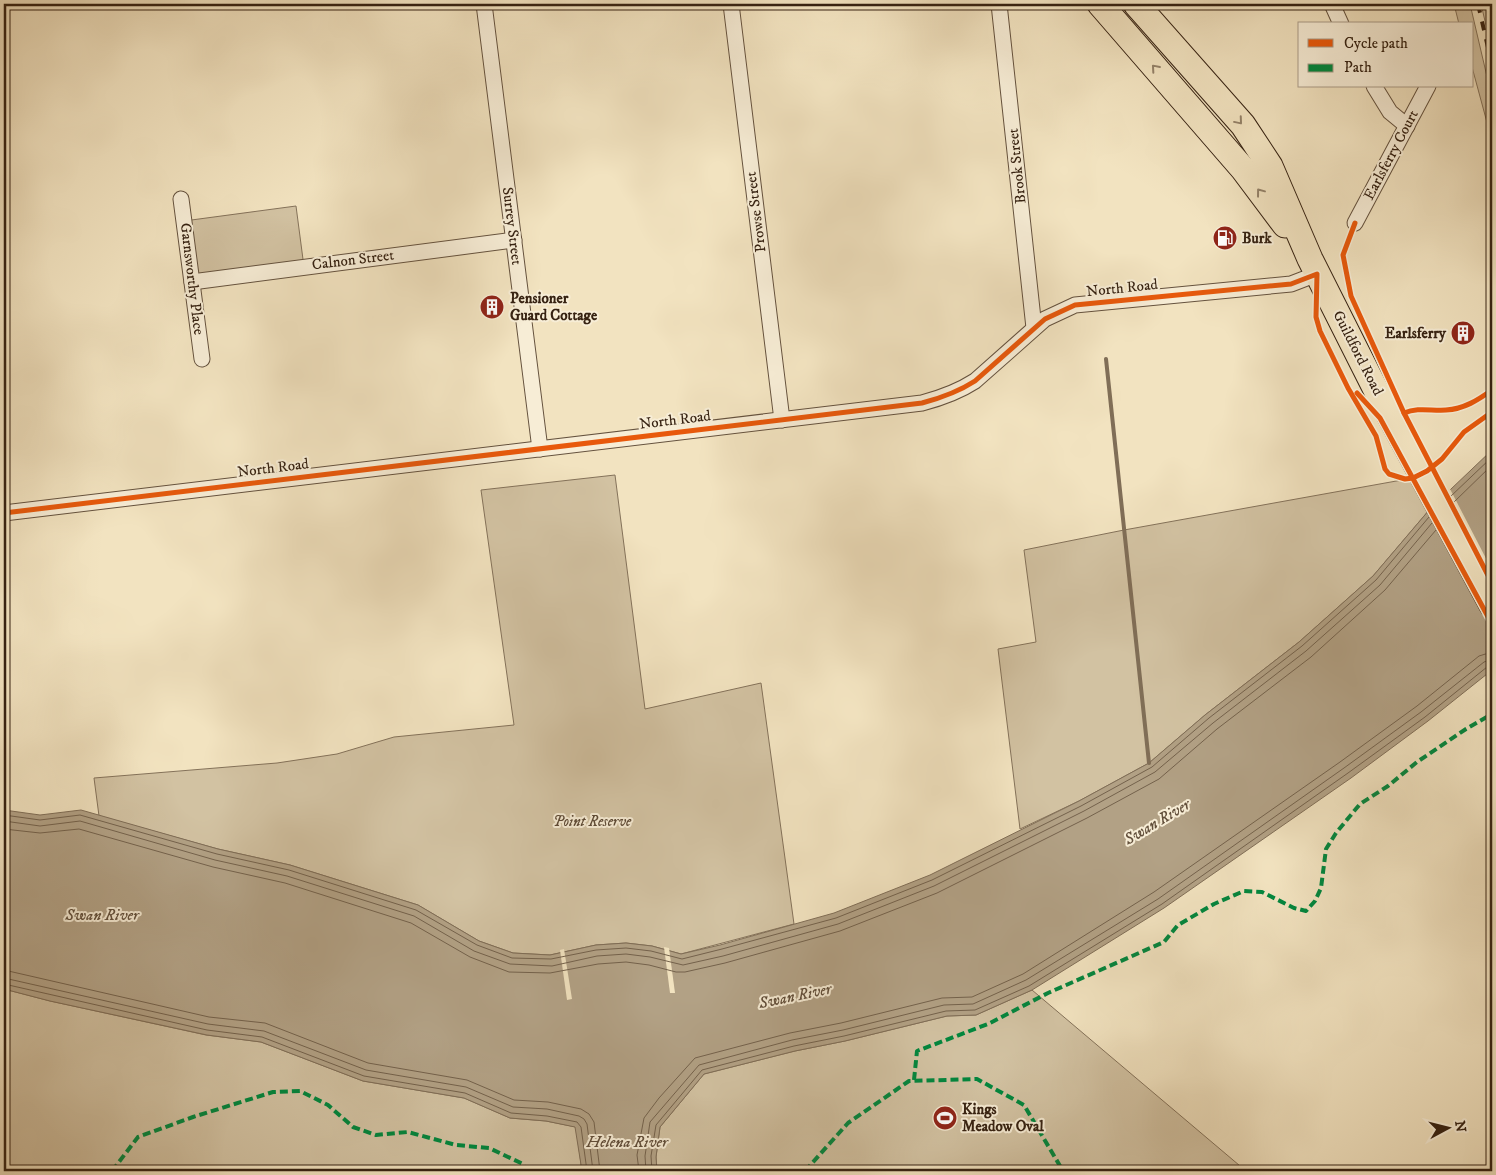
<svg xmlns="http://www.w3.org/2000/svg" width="1496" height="1175" font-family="'IM FELL DW Pica',serif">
  <rect width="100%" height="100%" fill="#f2e3c0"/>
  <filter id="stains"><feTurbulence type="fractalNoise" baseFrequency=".004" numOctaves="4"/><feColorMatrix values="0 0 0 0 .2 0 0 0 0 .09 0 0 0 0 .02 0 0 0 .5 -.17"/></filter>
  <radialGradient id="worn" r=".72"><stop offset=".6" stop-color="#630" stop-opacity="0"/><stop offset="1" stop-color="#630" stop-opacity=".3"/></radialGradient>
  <!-- green -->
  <g fill="#d2c2a2" stroke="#84725a">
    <polygon points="1454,4 1470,4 1492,98 1492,141 1472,67 1472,24 1459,24"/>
    <polygon points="1481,4 1492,4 1492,51"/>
    <polygon points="296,206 304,267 192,282 184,221"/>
    <polygon points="615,475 645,709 761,683 794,924 681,954 652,946 626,943 596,945 550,955 513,953 479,941 418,905 290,865 218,849 99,816 94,778 277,763 337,754 394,737 514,725 481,490"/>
    <polygon points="1413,478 1430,509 1373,576 1299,642 1205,715 1149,763 1079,801 1020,829 998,649 1036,642 1024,550 1124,530"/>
    <polygon points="4,989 50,1001 206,1035 261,1042 363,1081 464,1098 510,1118 546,1121 576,1127 582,1171 4,1171"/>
    <polygon points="1032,990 1246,1171 657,1171 656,1157 660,1127 704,1074 795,1051 845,1041 947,1016 976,1015"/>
  </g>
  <!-- water -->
  <polygon fill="#b2a185" stroke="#806e57" points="1492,450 1492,670 1428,721 1351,778 1164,908 1032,990 976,1015 947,1016 845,1041 795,1051 704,1074 660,1127 656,1157 657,1171 582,1171 575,1127 546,1121 510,1118 464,1098 363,1081 261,1042 207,1035 50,1001 4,989 4,810 40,815 81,810 218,849 290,865 418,905 479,941 513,953 550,955 596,945 626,943 652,946 681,954 720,945 834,913 930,875 1079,801 1149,763 1205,715 1299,642 1373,576 1430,509"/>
  <!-- pier -->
  <g fill="#f2e3c0">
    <polygon points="1449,487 1492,570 1492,622 1430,506"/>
    <polygon points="664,947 669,948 675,993 670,993"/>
    <polygon points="564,949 572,999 567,1000 560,950"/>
  </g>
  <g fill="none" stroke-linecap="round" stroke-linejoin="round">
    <!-- shore -->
    <g stroke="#74624c" stroke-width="1">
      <polyline points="1450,497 1492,457"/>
      <polyline points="1453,503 1492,465"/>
      <polyline points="4,815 40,820 80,815 217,854 289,870 416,910 477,945 512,958 551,959 596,950 626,948 651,951 682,959 722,949 836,918 932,880 1081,806 1152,767 1209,718 1302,646 1376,580 1429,517"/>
      <polyline points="4,821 40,826 80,821 215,860 287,876 414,916 474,951 510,964 552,966 597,956 626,954 650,957 683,965 723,956 838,924 934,886 1084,811 1155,772 1213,723 1306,651 1380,585 1432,523"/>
      <polyline points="4,829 40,833 79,829 213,867 285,883 411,923 470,957 509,972 550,973 598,964 626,962 649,965 676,972 685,972 725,963 840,931 937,893 1087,818 1159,779 1217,729 1311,657 1385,590 1436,530"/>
      <polyline points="4,970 209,1017 265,1023 368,1063 467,1080 514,1100 548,1102 581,1109 589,1114 594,1122 600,1171"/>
      <polyline points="4,978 208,1024 264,1031 366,1070 466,1087 513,1107 547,1109 579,1116 584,1119 587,1124 593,1171"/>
      <polyline points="4,984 207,1030 262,1037 364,1076 465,1093 511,1113 547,1116 577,1122 581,1127 587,1171"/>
      <polyline points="639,1171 637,1155 644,1118 659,1098 695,1058 790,1033 841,1023 942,998 972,997 1023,974 1154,892 1340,762 1417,706 1479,656 1492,652"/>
      <polyline points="646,1171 645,1156 650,1122 699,1065 792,1040 843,1030 944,1005 973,1004 1026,980 1158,899 1344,768 1421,712 1484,662 1492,659"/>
      <polyline points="652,1171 651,1156 656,1125 702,1070 794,1046 844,1036 946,1011 975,1010 1029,986 1162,904 1348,773 1425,717 1487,667 1492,666"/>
    </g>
    <!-- stream -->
    <polyline stroke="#806e57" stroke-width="4" points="1106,359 1149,763"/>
    <defs>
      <g id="minor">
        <polyline points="484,4 540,449"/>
        <polyline points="731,4 782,420"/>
        <polyline points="999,4 1034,328"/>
        <polyline points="1332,4 1341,24"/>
        <polyline points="1374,86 1390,112 1407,126"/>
        <polyline points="181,199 202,359"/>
        <polyline points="1355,223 1428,86"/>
        <polyline points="192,282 514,240"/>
        <path d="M 4,513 L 922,403 C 941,398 958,392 975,381 L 1045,319 L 1075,305 L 1291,284 L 1317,274"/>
      </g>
      <g id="trunk">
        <polyline points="1100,4 1243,169 1285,225"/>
        <polyline points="1136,4 1243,125 1270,166 1310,259 1376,390 1492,605"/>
      </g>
    </defs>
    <!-- minor casing -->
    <use href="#minor" stroke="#65523e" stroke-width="17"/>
    <!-- trunk casing -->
    <use href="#trunk" stroke="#362212" stroke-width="27"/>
    <!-- minor -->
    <use href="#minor" stroke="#f7edd6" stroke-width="15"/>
    <!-- trunk -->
    <use href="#trunk" stroke="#f2e3c0" stroke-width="25"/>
    <!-- rail -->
    <polyline stroke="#362212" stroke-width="4" stroke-dasharray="9 9" stroke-linecap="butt" points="1478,4 1492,65"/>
    <!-- quiet -->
    <g stroke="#00873e" stroke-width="4" stroke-dasharray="8 4" stroke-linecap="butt">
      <polyline points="914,1080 917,1051 988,1024 1048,993 1164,942 1178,925 1214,904 1244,891 1262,892 1294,908 1306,911 1315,901 1321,888 1326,849 1336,833 1360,804 1388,786 1417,762 1466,729 1492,714"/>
      <polyline points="112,1171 138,1137 193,1117 273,1092 300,1091 328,1105 353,1127 376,1135 408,1132 456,1145 489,1148 523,1164 528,1171"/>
      <polyline points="805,1171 848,1123 909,1081 977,1079 1024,1105 1063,1171"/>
    </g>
    <defs>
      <g id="cycleway">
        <polyline points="1355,223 1343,255 1351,296 1404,413 1492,583"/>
        <polyline points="1357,393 1380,418 1492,624"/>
        <path d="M 1404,413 C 1418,407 1431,411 1446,410 C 1464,409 1478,400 1492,390"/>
        <path d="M 4,513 L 922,403 C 941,398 958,392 975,381 L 1045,319 L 1075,305 L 1291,284 L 1317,274 L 1316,317 L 1320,331 L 1348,388 L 1376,436 L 1385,469 L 1389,474 L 1405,479 L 1413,478 L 1427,471 L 1442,459 L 1464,432 L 1492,412"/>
      </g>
    </defs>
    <!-- cycleway casing -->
    <use href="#cycleway" stroke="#f7edd6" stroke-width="8"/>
    <!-- cycleway -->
    <use href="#cycleway" stroke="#e8590c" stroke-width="5"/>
  </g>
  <!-- one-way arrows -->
  <defs><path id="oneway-chevron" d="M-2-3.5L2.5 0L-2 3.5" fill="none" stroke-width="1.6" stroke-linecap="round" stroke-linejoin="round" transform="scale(1.25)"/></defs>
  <g stroke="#948269">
    <use href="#oneway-chevron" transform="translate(1155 68) rotate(-131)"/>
    <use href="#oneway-chevron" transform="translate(1239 121) rotate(50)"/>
    <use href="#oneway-chevron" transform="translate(1260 192) rotate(-127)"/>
  </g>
  <!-- icons -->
  <defs>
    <symbol id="fuel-disc" viewBox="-11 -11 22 22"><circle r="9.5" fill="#8f2418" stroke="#f7edd6"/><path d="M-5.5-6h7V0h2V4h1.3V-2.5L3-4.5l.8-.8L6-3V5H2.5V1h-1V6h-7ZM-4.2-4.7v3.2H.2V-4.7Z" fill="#fff"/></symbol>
    <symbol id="building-disc" viewBox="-11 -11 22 22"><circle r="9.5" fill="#8f2418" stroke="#f7edd6"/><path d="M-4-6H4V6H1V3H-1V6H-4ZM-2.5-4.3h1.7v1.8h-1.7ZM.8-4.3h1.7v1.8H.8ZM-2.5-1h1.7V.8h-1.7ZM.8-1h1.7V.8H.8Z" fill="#fff"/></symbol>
    <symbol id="stadium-disc" viewBox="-11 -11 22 22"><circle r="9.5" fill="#8f2418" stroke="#f7edd6"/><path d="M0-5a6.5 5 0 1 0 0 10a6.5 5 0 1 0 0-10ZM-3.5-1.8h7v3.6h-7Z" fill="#fff"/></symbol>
  </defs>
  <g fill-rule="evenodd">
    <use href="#fuel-disc" x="1211" y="224" width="28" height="28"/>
    <use href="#building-disc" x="478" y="293" width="28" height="28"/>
    <use href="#building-disc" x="1449" y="319" width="28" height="28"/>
    <use href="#stadium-disc" x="931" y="1104" width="28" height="28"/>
  </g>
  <g text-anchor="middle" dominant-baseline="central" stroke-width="4" stroke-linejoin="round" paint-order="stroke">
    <!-- street labels -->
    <g font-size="15" fill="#362212" stroke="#f7edd6">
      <text transform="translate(1391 155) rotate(-62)">Earlsferry Court</text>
      <text transform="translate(1017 166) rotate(-96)">Brook Street</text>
      <text transform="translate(756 212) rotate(-97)">Prowse Street</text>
      <text transform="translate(512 226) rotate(83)">Surrey Street</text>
      <text transform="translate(353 260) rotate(-7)">Calnon Street</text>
      <text transform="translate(192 279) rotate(83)">Garnsworthy Place</text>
      <text transform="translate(1122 288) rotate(-6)">North Road</text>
      <text transform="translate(1358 353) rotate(63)">Guildford Road</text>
      <text transform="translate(675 420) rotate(-7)">North Road</text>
      <text transform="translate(273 468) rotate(-7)">North Road</text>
    </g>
    <!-- poi labels -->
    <g font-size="15" font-weight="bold" fill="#362212" stroke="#f7edd6" text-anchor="start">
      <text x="1242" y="238">Burk</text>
      <text x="510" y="298">Pensioner<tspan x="510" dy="17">Guard Cottage</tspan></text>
      <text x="1446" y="333" text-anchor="end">Earlsferry</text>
      <text x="962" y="1109">Kings<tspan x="962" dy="17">Meadow Oval</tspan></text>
    </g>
    <!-- park labels -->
    <g font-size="15" font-style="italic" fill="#5d4a36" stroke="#f7edd6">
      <text x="592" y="821">Point Reserve</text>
    </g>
    <!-- water labels -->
    <g font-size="16" font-style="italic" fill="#614e3a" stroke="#f7edd6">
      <text transform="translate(1157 822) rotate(-31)">Swan River</text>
      <text x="102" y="915">Swan River</text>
      <text transform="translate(795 996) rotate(-12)">Swan River</text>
      <text x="627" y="1142">Helena River</text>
    </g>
  </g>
  <!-- margin -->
  <rect width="1496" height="1175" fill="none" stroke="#f2e3c0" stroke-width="20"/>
  <rect x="5" y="5" width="1486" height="1165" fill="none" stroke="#362212" stroke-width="2.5"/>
  <rect x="10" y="10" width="1476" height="1155" fill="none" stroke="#362212"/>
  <!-- legend -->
  <rect x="1298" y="22" width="175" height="65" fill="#f7edd6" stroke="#aa9c88"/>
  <rect x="1308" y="39" width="25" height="8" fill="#e8590c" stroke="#aa9c88"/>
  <text x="1344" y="48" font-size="15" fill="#362212">Cycle path</text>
  <rect x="1308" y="64" width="25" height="8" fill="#00873e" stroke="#aa9c88"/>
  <text x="1344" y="72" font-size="15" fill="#362212">Path</text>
  <!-- north arrow -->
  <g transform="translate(1448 1128) rotate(83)" stroke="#f7edd6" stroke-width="4" paint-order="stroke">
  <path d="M0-4L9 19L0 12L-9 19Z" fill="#362212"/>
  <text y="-8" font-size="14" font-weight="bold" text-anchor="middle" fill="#362212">N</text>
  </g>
  <rect width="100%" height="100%" filter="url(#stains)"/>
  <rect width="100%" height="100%" fill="url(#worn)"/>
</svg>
